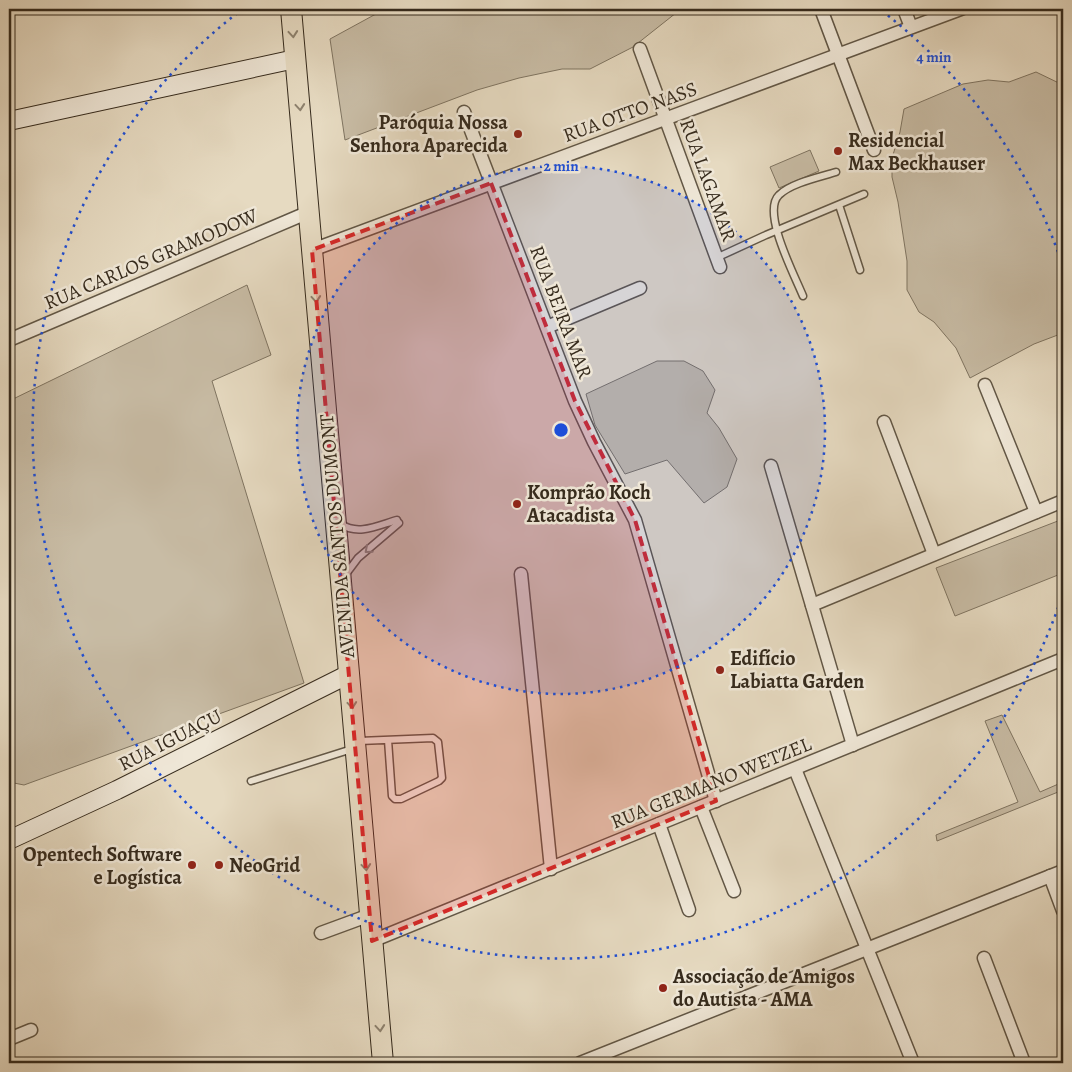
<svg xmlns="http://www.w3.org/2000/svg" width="1072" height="1072" font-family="Alegreya,serif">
  <rect width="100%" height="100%" fill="#e6dac1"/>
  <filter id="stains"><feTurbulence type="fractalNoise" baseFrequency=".004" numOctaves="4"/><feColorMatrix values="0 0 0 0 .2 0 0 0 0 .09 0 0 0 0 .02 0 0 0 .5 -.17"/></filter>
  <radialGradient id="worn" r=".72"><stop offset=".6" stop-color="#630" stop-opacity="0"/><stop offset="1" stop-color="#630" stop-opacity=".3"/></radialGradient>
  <!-- green -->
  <g fill="#c8bca5" stroke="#7f7461">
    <polygon points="385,9 681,9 633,47 590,69 562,69 519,78 477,90 345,140 330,39"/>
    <polygon points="1036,72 1063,85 1063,333 1034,344 970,378 956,348 934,322 919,312 907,290 907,261 898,202 892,177 892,158 900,132 904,109 963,84 988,80 1009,82"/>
    <polygon points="810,150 819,171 779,188 770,167"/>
    <polygon points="247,285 271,355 212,381 304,683 24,785 9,782 9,401"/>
    <polygon points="657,361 684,361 703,371 715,390 707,413 719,428 737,459 727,487 704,503 667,460 625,474 595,425 586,394"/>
    <polygon points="1063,519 1063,573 955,616 936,568"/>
    <polygon points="1002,715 1040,792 1063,782 1063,790 937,841 936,835 1018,802 985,721"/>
  </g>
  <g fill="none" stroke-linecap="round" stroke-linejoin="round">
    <defs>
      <g id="lane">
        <polyline points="839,205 860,270"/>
        <polyline points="716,258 766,235 864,194"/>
        <path d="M 803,296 C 795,276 761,212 779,195 C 791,183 820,177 836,172"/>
        <path d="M 341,524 C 358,536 379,525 397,520"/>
        <polyline points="346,574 358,558 399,523"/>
        <polyline points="359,741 433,738 438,742 442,778 439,781 401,799 395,799 392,796 388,740"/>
        <polyline points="251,781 352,749"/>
      </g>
      <g id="street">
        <polyline points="821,9 874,150"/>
        <polyline points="904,9 911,27"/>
        <polyline points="640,49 720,267"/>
        <polyline points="464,112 575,401 594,442 635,520 716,801"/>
        <polyline points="312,250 961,9"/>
        <polyline points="547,327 640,288"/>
        <polyline points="9,340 309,212"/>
        <polyline points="985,385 1036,512"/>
        <polyline points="884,422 934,554"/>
        <polyline points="771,466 853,745"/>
        <polyline points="521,574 551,869"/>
        <polyline points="812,605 1063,501"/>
        <polyline points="795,769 913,1063"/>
        <polyline points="701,807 734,891"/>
        <polyline points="659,824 689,910"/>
        <polyline points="1050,876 1063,911"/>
        <polyline points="321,933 370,915"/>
        <polyline points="372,941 1063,659"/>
        <polyline points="984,958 1024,1063"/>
        <polyline points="9,1039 31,1030"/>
        <polyline points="580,1063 1063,871"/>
      </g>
      <g id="secondary">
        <polyline points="9,121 295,59"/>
        <polyline points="9,840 117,790 349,674"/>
      </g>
      <polyline id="primary" points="291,9 383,1063"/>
    </defs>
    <!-- lane casing -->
    <use href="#lane" stroke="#625746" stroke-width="9"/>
    <!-- street casing -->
    <use href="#street" stroke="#625746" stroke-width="15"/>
    <!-- secondary casing -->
    <use href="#secondary" stroke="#362b1d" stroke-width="20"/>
    <!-- primary casing -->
    <use href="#primary" stroke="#362b1d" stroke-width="22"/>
    <!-- lane -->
    <use href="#lane" stroke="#efe7d7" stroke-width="6"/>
    <!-- street -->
    <use href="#street" stroke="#efe7d7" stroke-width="12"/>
    <!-- secondary -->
    <use href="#secondary" stroke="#efe7d7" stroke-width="18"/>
    <!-- primary -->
    <use href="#primary" stroke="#e6dac1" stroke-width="20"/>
  </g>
  <!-- one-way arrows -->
  <defs><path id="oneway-chevron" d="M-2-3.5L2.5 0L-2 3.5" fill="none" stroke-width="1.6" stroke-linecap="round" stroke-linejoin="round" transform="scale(1.25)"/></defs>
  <g stroke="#8e826f">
    <use href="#oneway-chevron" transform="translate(293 34) rotate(85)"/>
    <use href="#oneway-chevron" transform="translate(300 107) rotate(85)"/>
    <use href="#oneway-chevron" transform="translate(316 299) rotate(85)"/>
    <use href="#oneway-chevron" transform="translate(352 705) rotate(85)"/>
    <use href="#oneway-chevron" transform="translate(366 867) rotate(85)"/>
    <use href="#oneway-chevron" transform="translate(380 1028) rotate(85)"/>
  </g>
  <use stroke="#92897a" href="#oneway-chevron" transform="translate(368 550) rotate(139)"/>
  <!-- marked area -->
  <path fill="#d62828" fill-opacity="0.2" stroke="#d62828" stroke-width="4" stroke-dasharray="10 6" stroke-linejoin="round" d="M 491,183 L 575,401 L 635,520 L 716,801 L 372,941 L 312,250 Z"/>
  <!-- distance rings -->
  <circle cx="561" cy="430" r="264" fill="#1d4ed8" fill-opacity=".12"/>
  <g fill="none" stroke="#1d4ed8" stroke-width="2.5" stroke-dasharray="2.5 5">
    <circle cx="561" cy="430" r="264"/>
    <path d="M1063 593A528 528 0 1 1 240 11M882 11A528 528 0 0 1 1063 267"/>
  </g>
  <!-- markers -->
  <g fill="#8f2418" stroke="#efe7d7" stroke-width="2">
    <circle cx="518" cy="134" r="5"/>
    <circle cx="838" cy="151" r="5"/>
    <circle cx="517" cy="504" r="5"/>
    <circle cx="720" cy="670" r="5"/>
    <circle cx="192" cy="865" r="5"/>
    <circle cx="219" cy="865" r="5"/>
    <circle cx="663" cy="988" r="5"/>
  </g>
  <g text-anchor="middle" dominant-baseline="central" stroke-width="5" stroke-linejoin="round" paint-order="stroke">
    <!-- street labels -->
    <g font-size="20" fill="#362b1d" stroke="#efe7d7">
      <text transform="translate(630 112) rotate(-20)">RUA OTTO NASS</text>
      <text transform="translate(708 180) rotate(70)">RUA LAGAMAR</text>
      <text transform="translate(151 259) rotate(-23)">RUA CARLOS GRAMODOW</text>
      <text transform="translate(561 312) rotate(69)">RUA BEIRA MAR</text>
      <text transform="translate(337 536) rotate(-95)">AVENIDA SANTOS DUMONT</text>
      <text transform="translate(170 740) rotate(-27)">RUA IGUAÇU</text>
      <text transform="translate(711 783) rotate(-22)">RUA GERMANO WETZEL</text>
    </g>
    <!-- poi labels -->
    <g font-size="20" font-weight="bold" fill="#362b1d" stroke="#efe7d7" text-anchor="start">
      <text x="508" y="122" text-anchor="end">Paróquia Nossa<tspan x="508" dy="23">Senhora Aparecida</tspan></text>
      <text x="848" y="140">Residencial<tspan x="848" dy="23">Max Beckhauser</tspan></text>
      <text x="527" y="492">Komprão Koch<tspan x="527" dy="23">Atacadista</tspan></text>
      <text x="730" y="658">Edifício<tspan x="730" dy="23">Labiatta Garden</tspan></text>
      <text x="182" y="854" text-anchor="end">Opentech Software<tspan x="182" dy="23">e Logística</tspan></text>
      <text x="229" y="865">NeoGrid</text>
      <text x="673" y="976">Associação de Amigos<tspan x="673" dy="23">do Autista - AMA</tspan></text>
    </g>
  </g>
  <circle cx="561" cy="430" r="8" fill="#1d4ed8" stroke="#efe7d7" stroke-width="2.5"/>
  <g font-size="15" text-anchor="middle" font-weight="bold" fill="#1d4ed8" stroke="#efe7d7" stroke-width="5" stroke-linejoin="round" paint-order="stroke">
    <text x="934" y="62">4 min</text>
    <text x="561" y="171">2 min</text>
  </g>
  <!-- margin -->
  <rect width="1072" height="1072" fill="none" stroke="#e6dac1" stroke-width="30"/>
  <rect x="10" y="10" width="1052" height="1052" fill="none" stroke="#362b1d" stroke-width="2.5"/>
  <rect x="15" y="15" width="1042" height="1042" fill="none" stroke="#362b1d"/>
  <rect width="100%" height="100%" filter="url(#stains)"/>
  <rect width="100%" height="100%" fill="url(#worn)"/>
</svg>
